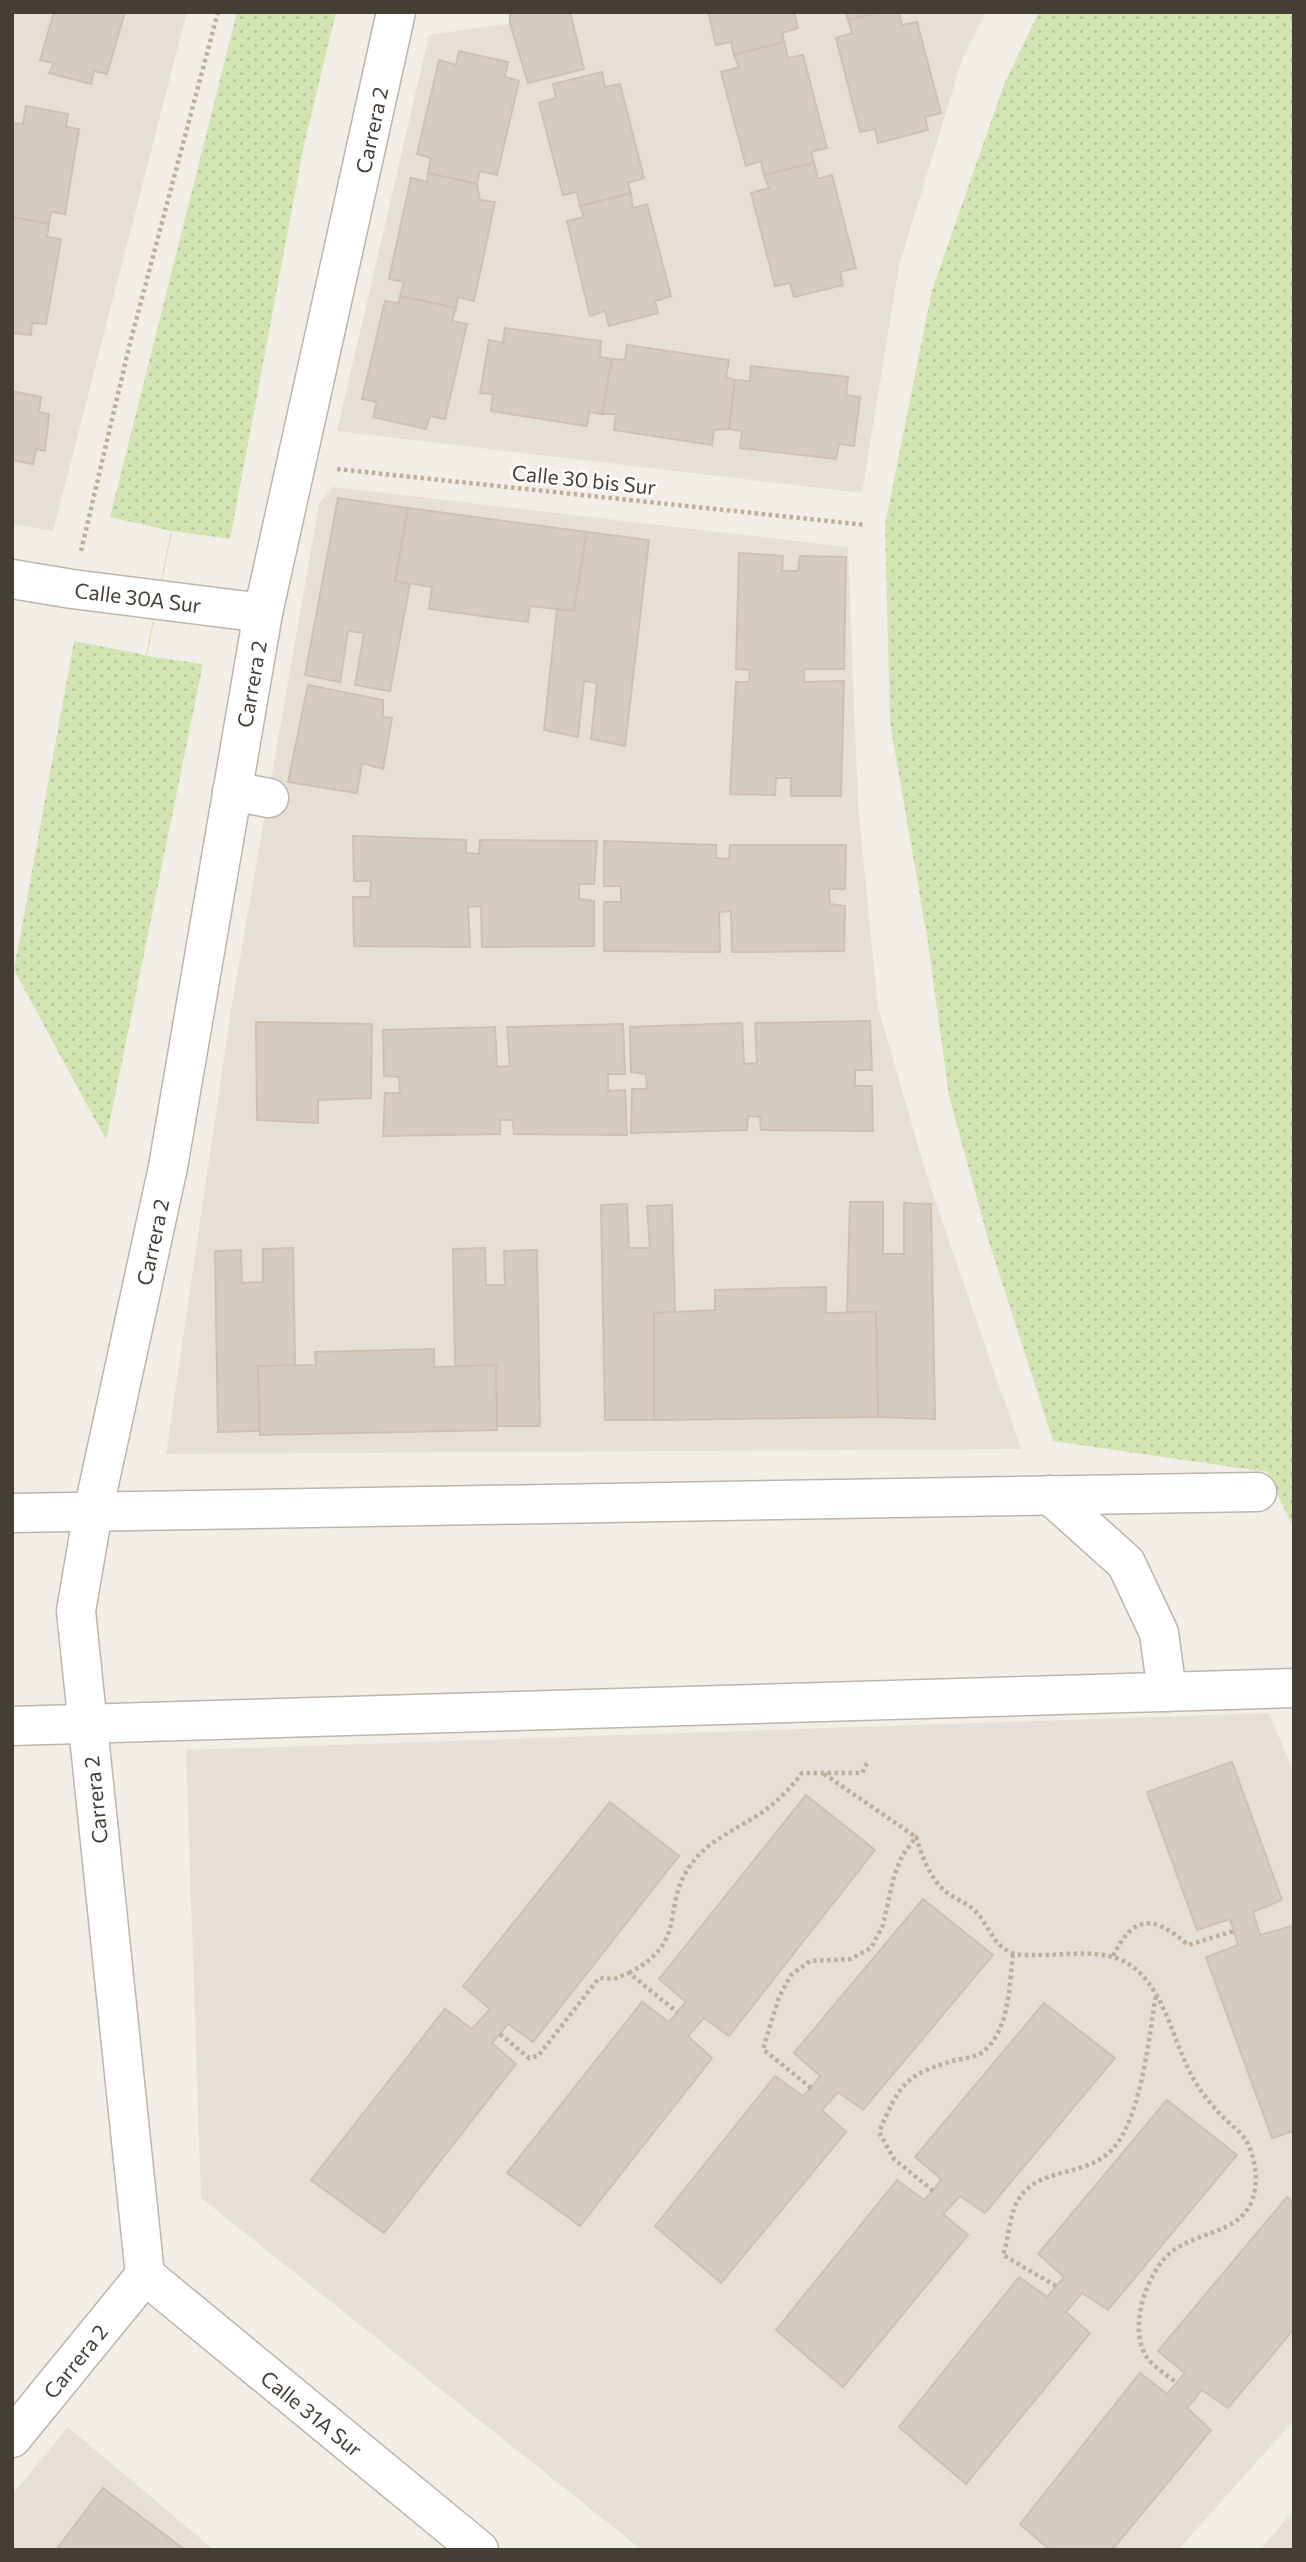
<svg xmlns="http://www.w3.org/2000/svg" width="1306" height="2562" font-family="Commissioner,sans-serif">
  <defs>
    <pattern id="grass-dots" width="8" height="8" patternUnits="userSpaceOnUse" patternTransform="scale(1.75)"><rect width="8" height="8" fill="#d2e4b2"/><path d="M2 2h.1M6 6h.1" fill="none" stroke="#b6c59a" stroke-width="1.8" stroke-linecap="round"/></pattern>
  </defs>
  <rect width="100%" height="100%" fill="#f2eee7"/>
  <!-- residential -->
  <g fill="#e6dfd5">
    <polygon points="12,12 187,12 53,531 12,524"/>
    <polygon points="510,12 986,12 962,60 899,266 862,493 337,431 429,35 510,23"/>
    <polygon points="333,487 848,547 858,805 878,1007 928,1180 1021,1449 166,1454 231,1010 319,504"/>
    <polygon points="1269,1713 1294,1773 1294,2420 1178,2550 642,2550 201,2198 186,1750"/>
    <polygon points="68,2427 214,2550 12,2550 12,2495"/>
    <polygon points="1294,2510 1294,2550 1260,2550"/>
  </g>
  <!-- grass -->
  <g fill="url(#grass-dots)">
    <polygon points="237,12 336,12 304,145 230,539 172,531 147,656 203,664 106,1140 14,970 74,641 146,655 171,531 110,517"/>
    <polygon points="1039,12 1294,12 1294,1529 1267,1472 1053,1441 988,1239 949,1096 928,943 890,723 885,525 932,290 1005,82"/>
  </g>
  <!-- building -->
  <g fill="#d6cbc0" stroke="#cec0b1" stroke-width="2">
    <polygon points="54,12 125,12 107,74 94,71 91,84 49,73 54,63 40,60"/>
    <polygon points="510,12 570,12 584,69 528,83 510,23"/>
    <polygon points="708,12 794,12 798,28 782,33 784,42 734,55 731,42 716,45"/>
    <polygon points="846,12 880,12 848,20"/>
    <polygon points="880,12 899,12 902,25 917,22 941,113 925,117 928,130 878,143 875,129 860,132 836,38 852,33 848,20"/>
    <polygon points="784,42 788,58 803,55 827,148 811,152 814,163 764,175 761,161 746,166 721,72 739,67 734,55"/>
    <polygon points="459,51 508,62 505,77 519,81 497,175 480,171 477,184 428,173 431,158 417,154 439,60 456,65"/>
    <polygon points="602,72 605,87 620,84 644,178 628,183 631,193 580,206 577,192 563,195 539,103 556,98 553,84"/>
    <polygon points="26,106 68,114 66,127 79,129 65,214 51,212 49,224 12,217 12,123 23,124"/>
    <polygon points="814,163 818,179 832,175 856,268 840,272 843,285 794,297 790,283 775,286 751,193 769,188 764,175"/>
    <polygon points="428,173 477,184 480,200 495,202 474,301 458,297 456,308 400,296 404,282 389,279 411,178 427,182"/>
    <polygon points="631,193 633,208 647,204 671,296 655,301 658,313 609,326 605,311 590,316 567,221 584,217 580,206"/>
    <polygon points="12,217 49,224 47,237 61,239 46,324 32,323 31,335 12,333"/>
    <polygon points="400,296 456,308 452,321 467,324 445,419 430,416 426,429 373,417 377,402 362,399 385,301 399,303"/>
    <polygon points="505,328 601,341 600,357 612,359 602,414 589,412 587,426 491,411 493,394 480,393 489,340 503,343"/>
    <polygon points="627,345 729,360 726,377 735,380 729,429 714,430 712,445 614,430 616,414 602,414 612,359 625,360"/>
    <polygon points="751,366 848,377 846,395 860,397 854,446 839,444 836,459 740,448 742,431 729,429 735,380 750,381"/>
    <polygon points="12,391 41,397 39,412 49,414 45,451 36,449 33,464 12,460"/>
    <polygon points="338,498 408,508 395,581 410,584 390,691 355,685 364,633 348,631 340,682 305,675"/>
    <polygon points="408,508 587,532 574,611 530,606 528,622 429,609 432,587 395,581"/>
    <polygon points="587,532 649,540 625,746 591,739 597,683 584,681 578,737 544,730 557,609 574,611"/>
    <polygon points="739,553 783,556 782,571 798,571 800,556 846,557 844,669 804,669 804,682 844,681 841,796 791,796 791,778 776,778 775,795 730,794 736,682 749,682 750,670 736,669"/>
    <polygon points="308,685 383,700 383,717 392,718 383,769 362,763 357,793 288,782"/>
    <polygon points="353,836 466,840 466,853 479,854 480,840 597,841 594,884 579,884 579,899 594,901 594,946 482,947 481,906 468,907 470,947 354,946 353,897 370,897 371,881 354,881"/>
    <polygon points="604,841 716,845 716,858 729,859 730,845 846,845 845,889 829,889 830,904 845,906 844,951 732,952 731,911 719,912 720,952 604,951 604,902 621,902 621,886 604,886"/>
    <polygon points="870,1021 872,1070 855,1070 855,1086 872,1086 873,1131 761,1130 760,1117 748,1116 747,1130 631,1133 632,1089 647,1089 646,1074 631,1072 630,1027 742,1023 744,1064 757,1063 755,1023"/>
    <polygon points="256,1022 372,1024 371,1098 318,1100 318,1123 257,1120"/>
    <polygon points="623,1024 625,1074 608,1074 608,1091 625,1090 627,1135 514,1134 513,1120 500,1120 500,1134 383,1136 385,1093 400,1093 399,1077 384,1076 383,1030 495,1027 497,1067 510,1066 507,1027"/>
    <polygon points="850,1202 883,1202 883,1254 904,1254 904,1203 931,1204 935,1419 878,1417 876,1312 847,1312"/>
    <polygon points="627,1204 629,1248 650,1248 647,1206 672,1205 675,1312 654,1313 654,1420 605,1420 601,1205"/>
    <polygon points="293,1248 295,1365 258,1366 259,1431 218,1432 215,1251 241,1250 242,1283 263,1282 263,1249"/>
    <polygon points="485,1248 486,1285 505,1285 504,1251 537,1250 540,1426 497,1426 496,1365 455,1366 453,1249"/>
    <polygon points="826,1287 826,1313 876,1312 878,1417 654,1420 654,1313 715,1310 715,1290"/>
    <polygon points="434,1349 434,1367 496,1365 497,1430 260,1435 258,1366 316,1365 315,1352"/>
    <polygon points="1232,1762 1282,1900 1253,1912 1260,1935 1292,1926 1294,1932 1294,2131 1272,2138 1206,1957 1238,1945 1230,1919 1197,1930 1147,1792"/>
    <polygon points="806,1795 875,1850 729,2036 704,2018 688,2036 712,2058 580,2226 507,2173 642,2002 669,2022 686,2002 659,1979"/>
    <polygon points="610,1802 679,1856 533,2042 508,2024 492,2043 516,2064 384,2233 311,2180 445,2009 472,2029 490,2009 463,1986"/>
    <polygon points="923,1899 993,1955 863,2110 838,2092 822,2110 846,2132 721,2283 655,2226 775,2076 803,2096 811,2088 820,2076 794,2053"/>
    <polygon points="1044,2003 1115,2058 985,2213 960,2196 943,2214 968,2235 843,2387 776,2330 897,2180 924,2200 933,2191 941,2179 915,2157"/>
    <polygon points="1167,2100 1237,2155 1108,2310 1082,2293 1066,2312 1090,2333 966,2484 899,2427 1019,2277 1047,2297 1064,2277 1038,2254"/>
    <polygon points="1287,2197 1294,2202 1294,2329 1228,2408 1202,2390 1187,2408 1211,2430 1112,2550 1050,2550 1020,2524 1140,2373 1167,2394 1185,2373 1158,2351"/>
    <polygon points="103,2488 185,2550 56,2550"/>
  </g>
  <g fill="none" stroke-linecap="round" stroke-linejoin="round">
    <defs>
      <g id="minor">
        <polyline points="12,579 72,589 263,613"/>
        <polyline points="232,791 269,798"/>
        <polyline points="1050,1495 1126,1563 1159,1633 1167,1692"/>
        <polyline points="12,1513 1257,1492"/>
        <polyline points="12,1726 1294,1688"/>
        <polyline points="145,2275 479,2550"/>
        <polyline points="12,2438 145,2275 76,1611 93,1512 168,1167 263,613 396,12"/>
      </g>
    </defs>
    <!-- minor casing -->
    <use href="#minor" stroke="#bdb5aa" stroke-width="41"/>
    <!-- path -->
    <g stroke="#beaf9c" stroke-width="4.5" stroke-dasharray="3.5 3.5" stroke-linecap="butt">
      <polyline points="337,469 866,525"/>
      <polyline points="81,551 130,343 218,12"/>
      <polyline points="824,1774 916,1837"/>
      <path d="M 1113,1956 C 1134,1914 1154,1915 1188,1945 L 1234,1931"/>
      <path d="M 629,1973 C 690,1941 660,1909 690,1866 C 710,1837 742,1828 768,1808 C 781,1798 792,1786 802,1773 L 862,1773 L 867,1763"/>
      <polyline points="500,2034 529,2058 538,2056 599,1978 614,1979 629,1973 677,2012"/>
      <path d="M 811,2088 L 763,2049 L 779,1997 L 791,1975 L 810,1961 L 851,1959 L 871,1948 L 883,1925 L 894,1876 L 902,1856 L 916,1837 C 922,1856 930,1879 946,1892 C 954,1898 965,1902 973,1909 C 988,1922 991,1943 1010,1952 C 1017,1956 1028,1955 1036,1955 C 1070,1956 1110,1945 1138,1971 C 1167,1999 1173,2040 1191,2074 C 1197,2087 1209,2102 1219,2113 C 1227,2122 1238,2129 1245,2139 C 1252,2149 1256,2167 1256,2179 C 1254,2234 1207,2227 1174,2250 C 1147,2269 1126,2330 1148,2359 C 1155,2368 1168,2376 1177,2383"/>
      <path d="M 933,2191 L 894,2159 L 879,2132 C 899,2087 903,2075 953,2061 C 962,2058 977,2058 984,2051 C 1010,2028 1009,1986 1013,1954"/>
      <path d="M 1056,2286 L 1003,2255 C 1010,2235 1009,2209 1023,2193 C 1047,2166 1092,2177 1116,2145 C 1142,2111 1149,2037 1156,1994"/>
    </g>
    <!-- minor -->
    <use href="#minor" stroke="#fff" stroke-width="38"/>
  </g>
  <g text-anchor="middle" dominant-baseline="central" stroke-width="5" stroke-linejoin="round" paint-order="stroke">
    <!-- street labels -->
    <g font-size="21" fill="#453e36" stroke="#fff">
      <text transform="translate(371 130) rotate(-78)">Carrera 2</text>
      <text transform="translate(584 479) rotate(6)">Calle 30 bis Sur</text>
      <text transform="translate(138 597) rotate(7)">Calle 30A Sur</text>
      <text transform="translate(251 684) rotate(-80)">Carrera 2</text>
      <text transform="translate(152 1242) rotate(-78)">Carrera 2</text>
      <text transform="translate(95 1800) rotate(-96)">Carrera 2</text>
      <text transform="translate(75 2361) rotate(-51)">Carrera 2</text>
      <text transform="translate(312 2413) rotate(39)">Calle 31A Sur</text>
    </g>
  </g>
  <!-- border -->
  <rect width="1306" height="2562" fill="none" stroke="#453e36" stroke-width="28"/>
</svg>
